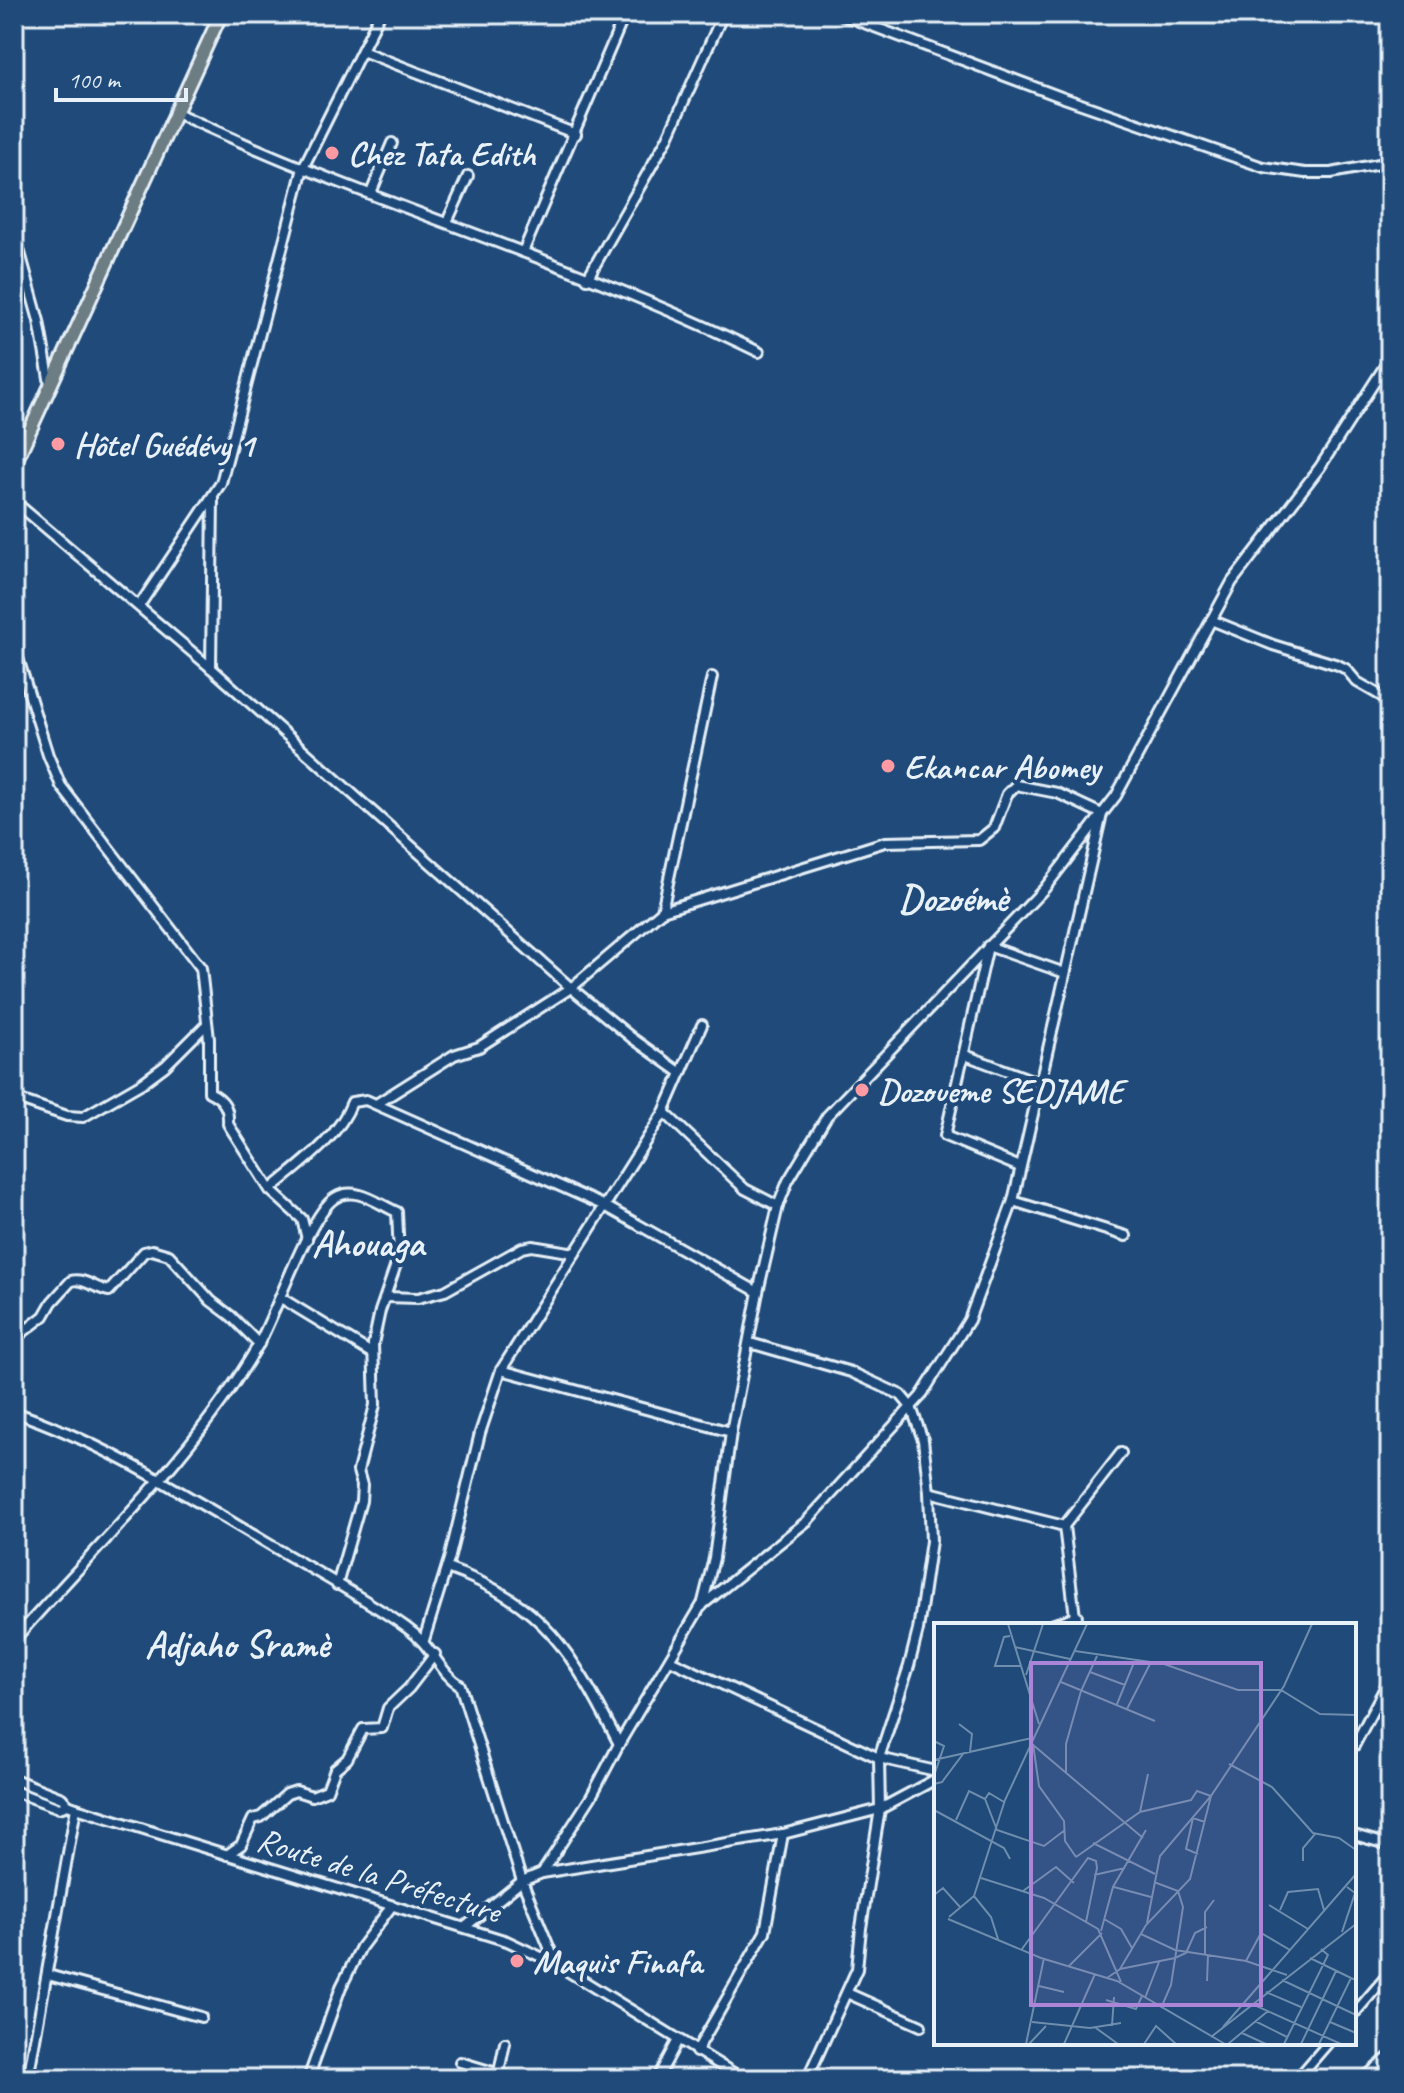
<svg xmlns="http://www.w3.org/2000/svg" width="1404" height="2093" font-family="Caveat,sans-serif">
  <rect width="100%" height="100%" fill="#1f4a7a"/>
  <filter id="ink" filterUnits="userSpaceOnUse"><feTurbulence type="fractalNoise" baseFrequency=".0125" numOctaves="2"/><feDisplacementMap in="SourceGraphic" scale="16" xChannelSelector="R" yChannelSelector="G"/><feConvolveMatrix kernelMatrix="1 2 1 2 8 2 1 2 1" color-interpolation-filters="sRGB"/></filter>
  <g filter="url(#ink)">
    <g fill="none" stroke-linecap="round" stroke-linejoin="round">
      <defs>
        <g id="minor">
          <polyline points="840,14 1061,97 1263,167 1305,173 1331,173 1390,162"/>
          <polyline points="362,51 576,134"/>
          <path d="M 174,112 C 217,131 259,151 303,168 C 455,229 612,280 759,352"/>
          <polyline points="371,193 392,143"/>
          <polyline points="447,222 468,176"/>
          <polyline points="14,231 39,321 50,384"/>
          <polyline points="523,252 625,14"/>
          <polyline points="587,279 667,139 723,14"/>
          <polyline points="14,501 211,668 571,988 632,1038 681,1073"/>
          <polyline points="139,606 221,483 303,168 380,14"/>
          <polyline points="1211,620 1273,645 1338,665 1346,669 1357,682 1390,701"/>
          <path d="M 14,645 L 48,755 L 61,786 L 201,968 L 209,1039 L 209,1092 C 224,1099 229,1108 228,1124 L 270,1190 L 302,1219 L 307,1239"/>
          <polyline points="211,668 213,498"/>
          <polyline points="662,911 712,677"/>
          <polyline points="965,1055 1040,1083"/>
          <polyline points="14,1098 67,1116 83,1117 142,1083 165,1066 207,1024"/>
          <polyline points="378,1103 454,1055 479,1047 571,988 662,911 885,842 979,840 994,828 1007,794 1016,785 1057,793 1102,814 1044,889 827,1116 788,1181 778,1206 758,1292 731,1432 714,1558 702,1606"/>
          <polyline points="664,1112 745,1189 778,1206"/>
          <polyline points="1020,1167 945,1136 988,946 1065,973"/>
          <path d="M 270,1190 C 299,1165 338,1139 352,1102 L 366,1100 L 605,1206 L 758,1292"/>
          <polyline points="1013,1201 1126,1236"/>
          <polyline points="386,1297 418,1298 445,1291 522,1248 532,1246 575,1253"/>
          <polyline points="281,1298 373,1354"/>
          <path d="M 14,1339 L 44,1316 L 52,1302 L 71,1281 C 83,1277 96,1289 109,1291 L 144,1252 L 152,1250 L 169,1255 L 211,1301 L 231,1316 L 259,1344"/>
          <polyline points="750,1343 851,1372 901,1395 911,1407 923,1440 929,1492 931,1541 918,1630 909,1666 879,1758 880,1809 861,1928 857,1969 807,2079"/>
          <polyline points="501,1370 731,1432"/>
          <path d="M 14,1412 C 102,1442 182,1493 262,1540 C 310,1569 361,1595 407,1628 C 432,1645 439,1672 460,1685 L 522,1881 L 556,1964"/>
          <polyline points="929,1492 1064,1526"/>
          <path d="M 447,1568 C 547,1604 572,1654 619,1744"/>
          <polyline points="1051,1625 1077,1616"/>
          <polyline points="1076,1625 1064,1526 1121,1453"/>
          <path d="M 14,1640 C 97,1545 193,1457 257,1347 C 276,1314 309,1214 335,1198 C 356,1185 378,1204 397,1212 L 399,1256 L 380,1311 L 373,1344 L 375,1405 L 358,1471 L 362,1485 L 361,1501 L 337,1585"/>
          <polyline points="424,1640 450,1556 480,1433 501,1370 664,1112 702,1025"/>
          <polyline points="670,1660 879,1758 936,1771"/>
          <polyline points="1354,1746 1390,1678"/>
          <polyline points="14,1779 62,1798 68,1805"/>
          <polyline points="14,1791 59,1808 68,1805 76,1808 507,1941 556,1964 743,2079"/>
          <polyline points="1354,1835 1390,1845"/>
          <polyline points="227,1855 241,1845 253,1819 261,1817 287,1794 296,1791 312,1796 327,1790 335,1769 347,1759 363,1729 382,1728 388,1708 409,1688 435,1654"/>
          <polyline points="542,1873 783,1834 880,1809 936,1779"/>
          <polyline points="465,1927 522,1881 542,1873 591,1797 619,1744 701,1606 807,1521 921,1396 969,1320 1013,1201 1102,814 1116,796 1232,582 1320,467 1390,358"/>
          <polyline points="48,1975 201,2017"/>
          <polyline points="847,1993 921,2026"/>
          <polyline points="1354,2014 1390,1972"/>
          <polyline points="696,2052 765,1932 783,1834"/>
          <polyline points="460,2062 516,2079"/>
          <polyline points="498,2077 505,2043"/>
          <polyline points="28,2079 76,1808"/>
          <polyline points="308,2079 341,1987 361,1947 391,1907"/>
          <polyline points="657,2079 678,2040"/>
          <polyline points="1297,2079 1328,2043"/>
          <polyline points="1363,2079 1390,2056"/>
        </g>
        <polyline id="major" points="14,465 221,14"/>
      </defs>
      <!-- minor casing -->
      <use href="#minor" stroke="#e8f1f8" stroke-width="14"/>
      <!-- major casing -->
      <use href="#major" stroke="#e8f1f8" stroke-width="17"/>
      <!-- minor -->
      <use href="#minor" stroke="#1f4a7a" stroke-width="8"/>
      <!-- major -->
      <use href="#major" stroke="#6d7d84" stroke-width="11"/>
    </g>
  </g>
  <!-- markers -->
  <g fill="#ff9aa2" stroke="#1f4a7a" stroke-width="3">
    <circle cx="332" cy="153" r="8"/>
    <circle cx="58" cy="444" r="8"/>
    <circle cx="888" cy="766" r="8"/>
    <circle cx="862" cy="1090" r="8"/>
    <circle cx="517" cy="1961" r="8"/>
  </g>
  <g text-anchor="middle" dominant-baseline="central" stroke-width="8" stroke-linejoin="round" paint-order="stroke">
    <!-- poi labels -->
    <g font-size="34" font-weight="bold" fill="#e8f1f8" stroke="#1f4a7a" text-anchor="start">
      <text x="348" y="153">Chez Tata Edith</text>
      <text x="74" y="444">Hôtel Guédévy 1</text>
      <text x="904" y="766">Ekancar Abomey</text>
      <text x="878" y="1090">Dozoueme SEDJAME</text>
      <text x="533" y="1961">Maquis Finafa</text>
    </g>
    <!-- street labels -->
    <g font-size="34" fill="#e8f1f8" stroke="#1f4a7a">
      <text transform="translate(379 1875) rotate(17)">Route de la Préfecture</text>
    </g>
    <!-- quarter labels -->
    <g font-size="38" font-weight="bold" fill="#e8f1f8" stroke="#1f4a7a">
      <text x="953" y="898">Dozoémè</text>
      <text x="368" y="1243">Ahouaga</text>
      <text x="237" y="1644">Adjaho Sramè</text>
    </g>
  </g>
  <!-- overview -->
  <g transform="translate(934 1623)">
    <rect width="422" height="422" fill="#1f4a7a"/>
    <path fill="none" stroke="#6f8dac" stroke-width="2" d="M 74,1 L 105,101M 76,13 L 70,14 L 61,43 L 86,43M 81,24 L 136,36M 141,28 L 230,41 L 304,67 L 347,67 L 386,91 L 422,92M 156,49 L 191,62M 92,52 L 109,1M 127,59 L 221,98M 183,81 L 201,37M 193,86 L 217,39M 25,101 L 38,111 L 36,129M 0,118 L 10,123 L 0,153M 98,121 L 209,215M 99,121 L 105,163 L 130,198 L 131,218 L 142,234M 0,137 L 98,115M 295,141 L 338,164 L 379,210 L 405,215 L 422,227M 132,149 L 132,121 L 147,68 L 163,33M 0,161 L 8,159 L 29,131M 51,176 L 55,170 L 70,179M 0,187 L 70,225 L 76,236M 206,189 L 214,151M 22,197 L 35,168 L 51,176 L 63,207 L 110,223 L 131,207M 159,220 L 221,251M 264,231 L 252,226 L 259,195 L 271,199M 142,234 L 206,189 L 257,177 L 263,168 L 277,173 L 226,233 L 213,300M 369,238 L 369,225 L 381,211M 160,252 L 191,245M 47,255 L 110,275 L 164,306 L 187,359M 220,259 L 244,268 L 249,284 L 237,362 L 227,385M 180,264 L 217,274M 89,268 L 122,244 L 140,260M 0,272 L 9,265 L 26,284M 40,273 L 57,294 L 64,316M 335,282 L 374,306M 346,287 L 354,269 L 384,266 L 390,287M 15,294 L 40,273 L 71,177 L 153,1M 14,296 L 107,335 L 183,358 L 291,421M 170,296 L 187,306 L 198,325M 167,308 L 179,264 L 212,207M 408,309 L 421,270 L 413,264M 207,311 L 241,327 L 312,338 L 353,352M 88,326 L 154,235 L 162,238 L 163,245 L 152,299M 271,331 L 271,289 L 280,277M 376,335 L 417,355M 312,338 L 327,310 L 356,327M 135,343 L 168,310M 186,346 L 241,335 L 252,330 L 261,310 L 273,304M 173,355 L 186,346 L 212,302 L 256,256 L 277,173 L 350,63 L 378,1M 348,357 L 422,392M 273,358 L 274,332M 105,363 L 130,369M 332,369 L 367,384M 211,375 L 225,339M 172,377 L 202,386 L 208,373M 318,381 L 407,421M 321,398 L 353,414M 98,399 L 156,405 L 187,400M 396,399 L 422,410M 178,403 L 180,374M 289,404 L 422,251M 162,405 L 184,421M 308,410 L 332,421M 277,414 L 422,301M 92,421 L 110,335M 95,421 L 112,403M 130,421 L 161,351M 210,421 L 222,403 L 242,421M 294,421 L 334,388M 350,421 L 394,332 L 387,326M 367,421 L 402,348M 385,421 L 417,355 L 422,357"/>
    <path fill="#ac85d9" fill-opacity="0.15" stroke="#ac85d9" stroke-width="4" d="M 97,40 L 327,40 L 327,382 L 97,382 Z"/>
    <rect width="422" height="422" fill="none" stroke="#e8f1f8" stroke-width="4"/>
  </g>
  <!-- margin -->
  <rect width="1404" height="2093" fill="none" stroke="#1f4a7a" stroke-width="48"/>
  <rect x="24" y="24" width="1356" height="2045" fill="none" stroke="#e8f1f8" stroke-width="3" filter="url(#ink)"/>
  <!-- scale -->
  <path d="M56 88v12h130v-12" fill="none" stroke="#e8f1f8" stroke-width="4"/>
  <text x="68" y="88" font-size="24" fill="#e8f1f8" stroke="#1f4a7a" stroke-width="6" paint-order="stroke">100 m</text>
</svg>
